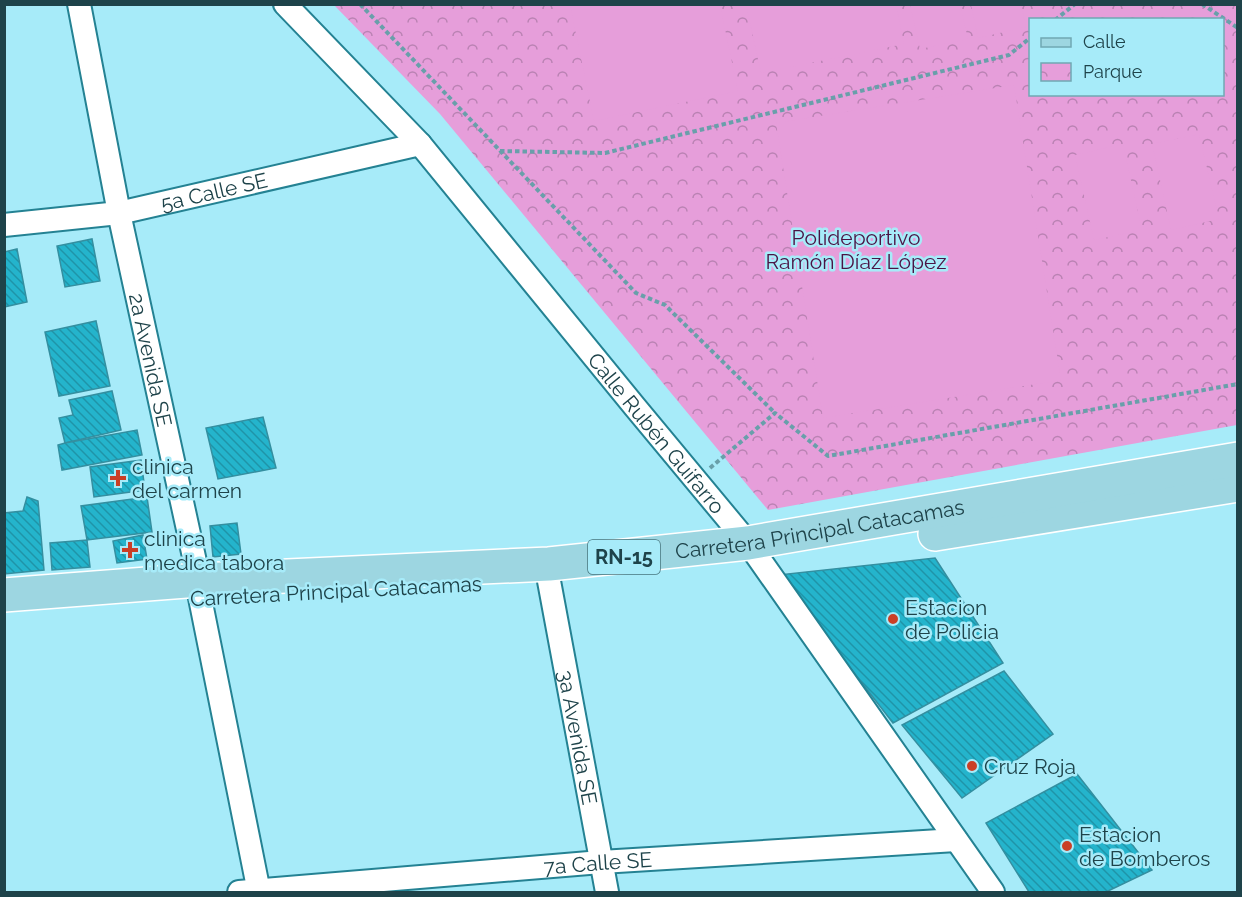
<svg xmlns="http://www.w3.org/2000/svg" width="1242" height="897" font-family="Raleway,sans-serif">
  <defs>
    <pattern id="park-crowns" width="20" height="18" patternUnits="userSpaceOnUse" patternTransform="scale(1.5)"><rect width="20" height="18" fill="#e69eda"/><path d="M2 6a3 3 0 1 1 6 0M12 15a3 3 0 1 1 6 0" fill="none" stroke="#ba82b3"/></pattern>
    <pattern id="building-back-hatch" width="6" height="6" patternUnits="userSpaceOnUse" patternTransform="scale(1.5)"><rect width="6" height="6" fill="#24b4cc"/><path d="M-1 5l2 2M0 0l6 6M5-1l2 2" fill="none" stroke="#1f94a8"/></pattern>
  </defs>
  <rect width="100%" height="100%" fill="#a7ebf9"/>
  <!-- park -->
  <path fill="url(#park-crowns)" fill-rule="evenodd" d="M 334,5 L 1237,5 L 1237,425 L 768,510 L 440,114 ZM 1030,20 L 1222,20 L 1222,94 L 1030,94 Z"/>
  <!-- pitch -->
  <g fill="#e69eda">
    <polygon points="570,5 720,5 738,91 594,121"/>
    <polygon points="746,5 896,5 904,44 761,73"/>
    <polygon points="910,5 960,5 968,39 920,49"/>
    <polygon points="971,5 1021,5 1026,27 978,38"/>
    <polygon points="1014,85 1061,380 823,418 776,123"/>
    <polygon points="1199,134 1219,219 1171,230 1152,144"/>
    <polygon points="1123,144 1142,230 1094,240 1075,155"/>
  </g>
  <!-- building -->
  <g fill="url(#building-back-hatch)" stroke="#348fa0" stroke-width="1.5">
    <polygon points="92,239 100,281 65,287 57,246"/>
    <polygon points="17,249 27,302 4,307 4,252"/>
    <polygon points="96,321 110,386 59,396 45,332"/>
    <polygon points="112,391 121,430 65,443 59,418 73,415 69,400"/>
    <polygon points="263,417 276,468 218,479 206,428"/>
    <polygon points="137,430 142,455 62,470 58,445 65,443"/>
    <polygon points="141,460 145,490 94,497 90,467"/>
    <polygon points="27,497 38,501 44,570 4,574 4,513 23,511"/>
    <polygon points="147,497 152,532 87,540 81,506"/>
    <polygon points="237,523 241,554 213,557 210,526"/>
    <polygon points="143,535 147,559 117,563 113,541"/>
    <polygon points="87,540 90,567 52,570 50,543"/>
    <polygon points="935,558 1003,663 893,723 778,575"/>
    <polygon points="1004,671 1053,734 962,798 902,725"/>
    <polygon points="1077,774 1152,870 1106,892 1029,892 986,823"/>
  </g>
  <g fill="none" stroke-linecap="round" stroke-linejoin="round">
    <defs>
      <g id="street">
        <path id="s1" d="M 79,4 L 119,213 L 199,580 L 200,598 L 259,892"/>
        <path id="s2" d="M 285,4 L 420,144 L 635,407 L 748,543 L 993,892"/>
        <path id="s3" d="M 4,225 L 119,213 L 420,144"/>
        <path id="s4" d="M 549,581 L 607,892"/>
        <path id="s5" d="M 239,892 L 601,862 L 956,840"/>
      </g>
      <g id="primary">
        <polyline points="935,534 1238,485"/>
        <path id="s6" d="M 4,595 L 199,580 L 549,564 L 748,543 L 1238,459"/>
      </g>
    </defs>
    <!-- street casing -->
    <use href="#street" stroke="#248293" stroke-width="26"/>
    <!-- primary casing -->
    <use href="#primary" stroke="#fff" stroke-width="36"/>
    <!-- path -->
    <g stroke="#699faa" stroke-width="4" stroke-dasharray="4.5 3" stroke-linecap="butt">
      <polyline points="360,4 636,293 665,305 775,413"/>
      <polyline points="1202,4 1238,28"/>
      <polyline points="1055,20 1075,4"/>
      <polyline points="500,151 605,153 1009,55 1030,38"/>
      <polyline points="710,468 775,413 828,456 1238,384"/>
    </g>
    <!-- street -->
    <use href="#street" stroke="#fff" stroke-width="22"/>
    <!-- primary -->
    <use href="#primary" stroke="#9dd6e1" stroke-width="33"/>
  </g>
  <!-- markers -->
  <g fill="#ca3f26" stroke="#a7ebf9" stroke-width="2">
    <path d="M115 469h6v6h6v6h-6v6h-6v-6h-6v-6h6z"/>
    <path d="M127 541h6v6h6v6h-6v6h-6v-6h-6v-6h6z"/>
    <circle cx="893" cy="619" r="6"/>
    <circle cx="972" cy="766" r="6"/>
    <circle cx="1067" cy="846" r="6"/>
  </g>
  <g text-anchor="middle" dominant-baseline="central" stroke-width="5" stroke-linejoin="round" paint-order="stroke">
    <!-- shield labels -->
    <rect fill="#a7ebf9" stroke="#47757e" stroke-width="1.5" x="588" y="540" width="72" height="34" rx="4.5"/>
    <g font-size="20" font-weight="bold" fill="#1e434a">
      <text x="624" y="557">RN-15</text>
    </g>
    <!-- street labels -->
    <g font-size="21" fill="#1e434a" stroke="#a7ebf9">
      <text stroke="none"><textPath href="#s3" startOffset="213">5a Calle SE</textPath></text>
      <text stroke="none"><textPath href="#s1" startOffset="363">2a Avenida SE</textPath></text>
      <text stroke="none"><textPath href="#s2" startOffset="568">Calle Rubén Guifarro</textPath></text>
      <text stroke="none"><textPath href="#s6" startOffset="819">Carretera Principal Catacamas</textPath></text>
      <text transform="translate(336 591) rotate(-3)">Carretera Principal Catacamas</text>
      <text stroke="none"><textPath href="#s4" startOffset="159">3a Avenida SE</textPath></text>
      <text stroke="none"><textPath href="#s5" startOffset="360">7a Calle SE</textPath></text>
    </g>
    <!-- park labels -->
    <g font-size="21" fill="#4b1344" stroke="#a7ebf9">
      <text x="856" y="237">Polideportivo<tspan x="856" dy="24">Ramón Díaz López</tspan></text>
    </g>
    <!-- poi labels -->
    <g font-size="21" fill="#1e434a" stroke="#a7ebf9" text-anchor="start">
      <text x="132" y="466">clinica<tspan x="132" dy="24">del carmen</tspan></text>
      <text x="144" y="538">clinica<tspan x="144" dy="24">medica tabora</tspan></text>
      <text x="905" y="607">Estacion<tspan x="905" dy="24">de Policia</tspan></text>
      <text x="984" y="766">Cruz Roja</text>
      <text x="1079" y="834">Estacion<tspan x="1079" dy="24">de Bomberos</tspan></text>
    </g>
  </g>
  <!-- border -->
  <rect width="1242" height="897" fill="none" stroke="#1e434a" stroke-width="12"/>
  <!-- legend -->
  <rect x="1029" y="18" width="195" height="78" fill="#a7ebf9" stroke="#70a8b3" stroke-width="1.5"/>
  <rect x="1041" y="38" width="30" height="9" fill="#9dd6e1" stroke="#70a8b3" stroke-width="1.5"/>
  <text x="1083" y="48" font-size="18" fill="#1e434a">Calle</text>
  <rect x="1041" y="63" width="30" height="18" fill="url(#park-crowns)" stroke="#70a8b3" stroke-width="1.5"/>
  <text x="1083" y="78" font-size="18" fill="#1e434a">Parque</text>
</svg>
